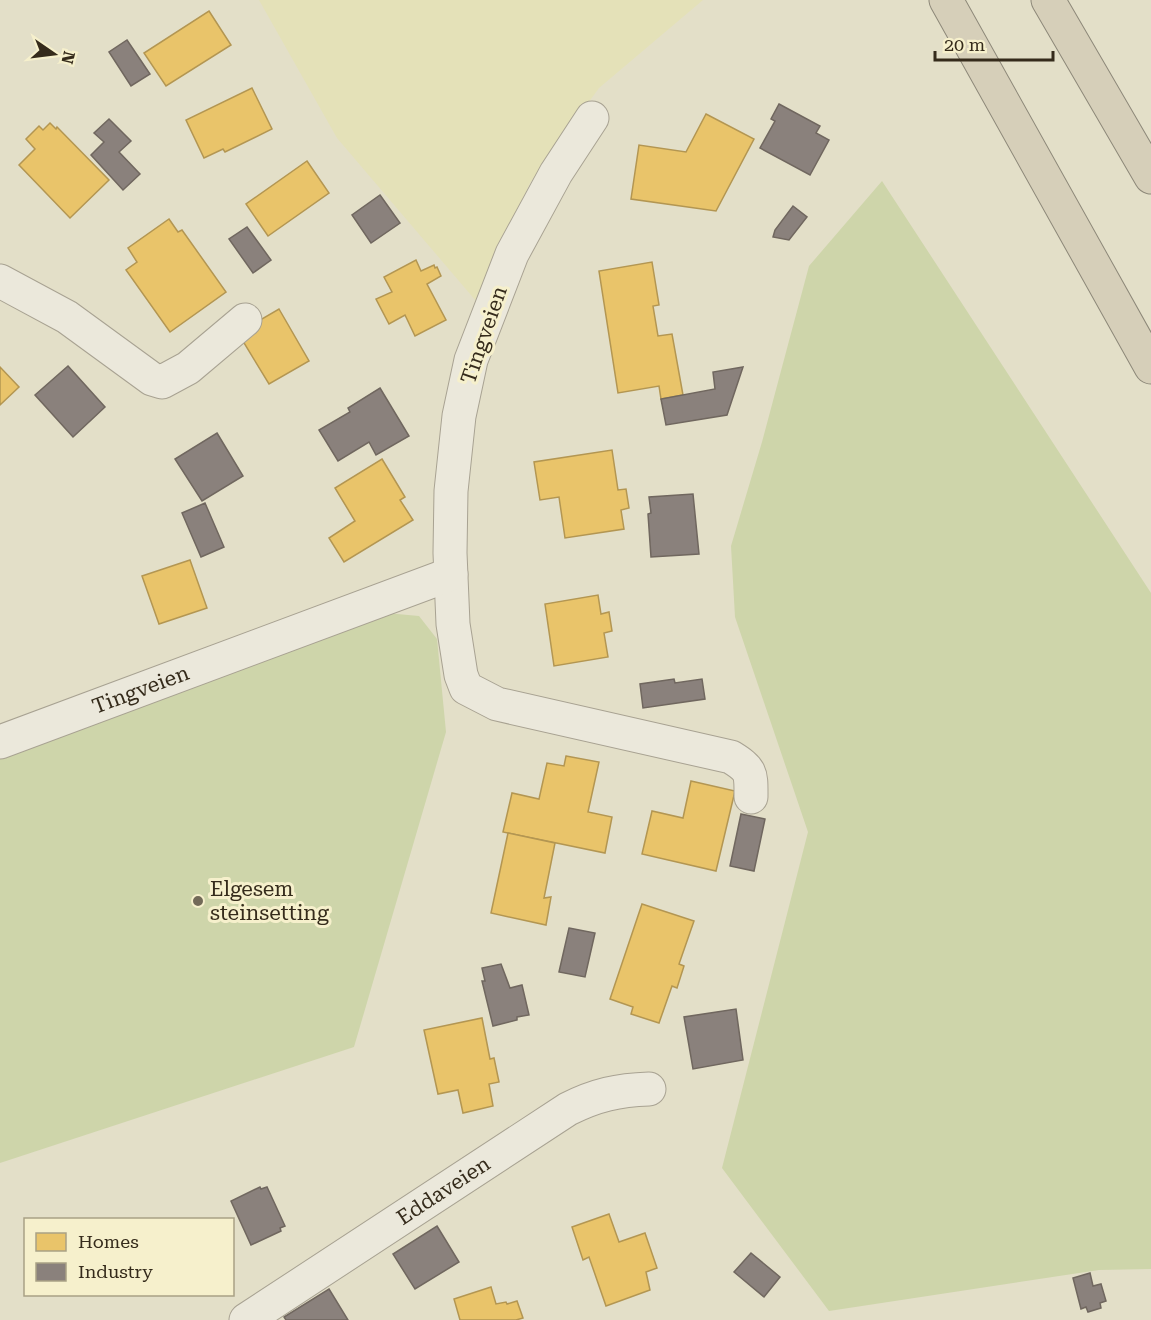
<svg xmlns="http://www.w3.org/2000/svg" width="1151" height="1320" font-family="'Roboto Serif',serif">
  <rect width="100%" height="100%" fill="#e3dfc8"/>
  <!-- farmland -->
  <polygon fill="#e4e1b8" points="259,0 703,0 599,88 530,183 476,301 337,138"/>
  <!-- green -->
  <g fill="#ced5aa">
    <polygon points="882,181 1151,593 1151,1269 1099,1270 829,1311 722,1168 808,832 735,617 731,546 762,442 809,266"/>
    <polygon points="386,613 419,616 437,639 446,732 354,1047 0,1163 0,755"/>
  </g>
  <!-- homes -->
  <g fill="#e9c46a" stroke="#b39652" stroke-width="1.5">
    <polygon points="209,11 231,45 166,86 144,53"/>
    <polygon points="252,88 272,129 225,152 223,149 204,158 186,120"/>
    <polygon points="706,114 754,139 716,211 631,199 639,145 686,152"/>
    <polygon points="50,123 56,129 57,127 109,180 70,218 19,165 35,149 26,139 39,126 43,130"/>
    <polygon points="307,161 329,193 268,236 246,204"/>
    <polygon points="169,219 178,232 182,230 226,292 170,332 126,270 137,262 128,248"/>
    <polygon points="416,260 421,271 434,265 435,268 437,267 441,276 427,284 446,320 415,336 405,315 389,324 376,299 392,292 384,277"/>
    <polygon points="652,262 659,305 653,306 658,336 672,334 683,395 661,399 659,386 618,393 599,271"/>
    <polygon points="279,309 309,361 269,384 238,333"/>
    <polygon points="0,367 19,387 0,405"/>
    <polygon points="612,450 618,490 626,489 629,508 621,510 624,529 565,538 559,497 540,500 534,462"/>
    <polygon points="382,459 405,497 400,500 413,520 344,562 329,538 355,521 335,488"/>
    <polygon points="190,560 207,608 159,624 142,576"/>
    <polygon points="598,595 601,614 609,612 612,631 604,633 608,657 554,666 545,604"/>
    <polygon points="566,756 599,762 588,812 612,817 605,853 503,832 512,793 539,799 547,763 564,766"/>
    <polygon points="691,781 735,791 716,871 642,854 652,811 683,818"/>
    <polygon points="508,833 555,843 544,898 551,897 546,925 491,913"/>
    <polygon points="642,904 694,921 679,964 684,966 677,988 672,986 659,1023 631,1014 633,1007 610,999"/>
    <polygon points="482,1018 490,1059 494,1058 499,1082 489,1084 493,1106 463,1113 458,1090 438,1094 424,1030"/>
    <polygon points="609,1214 619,1242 645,1233 657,1268 646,1272 650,1290 606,1306 589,1257 583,1260 572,1227"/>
    <polygon points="491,1287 496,1304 506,1302 507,1304 517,1301 523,1318 516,1320 460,1320 454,1299"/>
  </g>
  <!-- industry -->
  <g fill="#8a817c" stroke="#70675f" stroke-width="1.5">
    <polygon points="127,40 150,74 131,86 109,52"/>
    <polygon points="779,104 820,126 816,133 829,140 810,175 760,148 775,121 771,119"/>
    <polygon points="109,119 131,141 119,152 140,174 123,190 91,155 104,142 94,133"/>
    <polygon points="380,195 400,223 371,243 352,215"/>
    <polygon points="793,206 807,217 789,240 773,237 775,230"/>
    <polygon points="247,227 271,260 253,273 229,239"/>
    <polygon points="68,366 105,407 73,437 35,395"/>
    <polygon points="743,367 727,415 666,425 661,399 715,389 713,372"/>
    <polygon points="380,388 409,436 376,455 369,442 338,461 319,430 350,412 348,408"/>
    <polygon points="217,433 243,476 202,501 175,459"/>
    <polygon points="693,494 699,554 651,557 648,514 651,513 649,497"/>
    <polygon points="205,503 224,547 201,557 182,513"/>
    <polygon points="674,679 675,683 702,679 705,699 643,708 640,684"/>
    <polygon points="741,814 765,819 754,871 730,866"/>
    <polygon points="569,928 595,933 585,977 559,972"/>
    <polygon points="501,964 510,988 522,985 529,1015 517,1017 517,1020 493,1026 482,981 485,981 482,968"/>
    <polygon points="736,1009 743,1060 693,1069 684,1017"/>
    <polygon points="260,1187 261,1189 267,1187 285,1226 280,1228 281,1231 251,1245 231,1201"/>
    <polygon points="437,1226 459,1262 415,1289 393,1254"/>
    <polygon points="751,1253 780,1277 764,1297 734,1272"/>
    <polygon points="1090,1273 1093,1286 1101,1284 1106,1301 1100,1303 1101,1308 1088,1312 1086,1307 1081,1309 1073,1278"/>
    <polygon points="329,1289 348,1320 286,1320 284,1317"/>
  </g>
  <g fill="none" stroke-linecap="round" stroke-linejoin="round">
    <defs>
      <g id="minor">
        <path d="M 592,118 L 556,173 L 512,254 L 471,360 L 459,416 L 451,491 L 450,553 L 453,624 L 461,675 L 466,688 L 497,704 L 731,757 C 752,770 751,773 751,797"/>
        <polyline points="0,281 67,317 152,379 162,382 188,368 245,320"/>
        <path id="s1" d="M 0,742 L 451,574"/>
        <path id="s2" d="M 246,1320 L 568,1109 C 596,1095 618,1090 649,1089"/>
      </g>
      <g id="highway">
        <polyline points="946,0 1151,367"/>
        <polyline points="1048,0 1151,177"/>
      </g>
    </defs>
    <!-- minor casing -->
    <use href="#minor" stroke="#a8a292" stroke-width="35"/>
    <!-- highway casing -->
    <use href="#highway" stroke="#8d8879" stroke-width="35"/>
    <!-- minor -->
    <use href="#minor" stroke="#ebe8db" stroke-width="33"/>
    <!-- highway -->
    <use href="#highway" stroke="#d6cfb9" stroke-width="33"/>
  </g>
  <!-- markers -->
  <circle fill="#726a58" stroke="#f6f0cc" stroke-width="2" cx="198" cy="901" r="6"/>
  <g text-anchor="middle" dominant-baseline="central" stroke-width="6" stroke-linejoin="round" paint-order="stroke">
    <!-- street labels -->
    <g font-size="21" fill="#352b1b" stroke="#f6f0cc">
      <text transform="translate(484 335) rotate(-71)">Tingveien</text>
      <text stroke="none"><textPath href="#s1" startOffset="150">Tingveien</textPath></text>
      <text stroke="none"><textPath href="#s2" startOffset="236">Eddaveien</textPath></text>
    </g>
    <!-- poi labels -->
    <g font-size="21" fill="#352b1b" stroke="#f6f0cc" text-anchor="start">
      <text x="210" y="889">Elgesem<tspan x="210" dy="24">steinsetting</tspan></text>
    </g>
  </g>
  <!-- legend -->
  <rect x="24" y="1218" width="210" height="78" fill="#f6f0cc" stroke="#a9a185" stroke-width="1.5"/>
  <rect x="36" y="1233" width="30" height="18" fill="#e9c46a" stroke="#a9a185" stroke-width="1.5"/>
  <text x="78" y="1248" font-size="18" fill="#352b1b">Homes</text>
  <rect x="36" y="1263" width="30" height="18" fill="#8a817c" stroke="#a9a185" stroke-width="1.5"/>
  <text x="78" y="1278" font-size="18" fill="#352b1b">Industry</text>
  <!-- north arrow -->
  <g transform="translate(54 54) rotate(104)" stroke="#f6f0cc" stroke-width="4.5" paint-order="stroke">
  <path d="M0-4.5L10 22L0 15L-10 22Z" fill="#352b1b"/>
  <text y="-9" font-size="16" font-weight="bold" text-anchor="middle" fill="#352b1b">N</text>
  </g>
  <!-- scale -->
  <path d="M935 51v9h118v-9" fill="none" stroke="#352b1b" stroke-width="3"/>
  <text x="944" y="51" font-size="18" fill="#352b1b" stroke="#f6f0cc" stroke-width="4.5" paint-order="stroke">20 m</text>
</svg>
